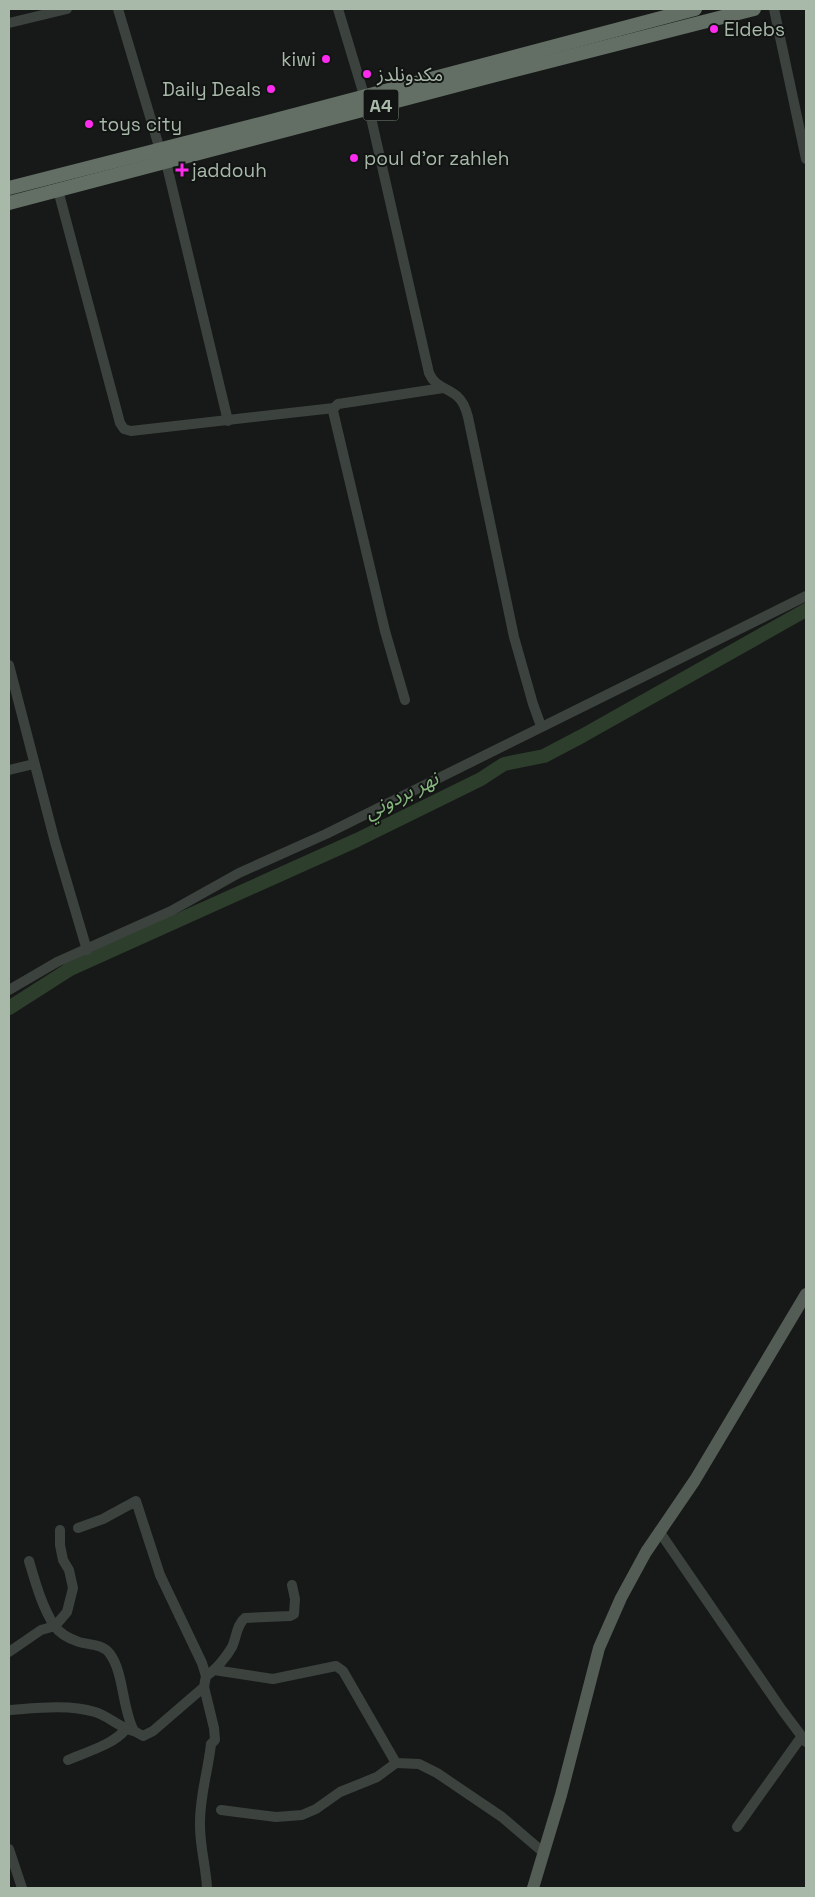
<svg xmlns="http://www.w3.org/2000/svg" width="815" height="1897" font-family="'Space Grotesk','Noto Sans Arabic',sans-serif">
  <rect width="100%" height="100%" fill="#171918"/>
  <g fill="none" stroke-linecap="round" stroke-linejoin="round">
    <!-- river -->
    <polyline stroke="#2e3e2c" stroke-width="14" points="9,1008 70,969 357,840 481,779 504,764 544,756 582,736 806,610"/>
    <!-- minor -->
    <g stroke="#3c433e" stroke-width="10">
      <polyline points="118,9 160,150"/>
      <polyline points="338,9 364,95"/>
      <polyline points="774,9 806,159"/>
      <polyline points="9,23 67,9"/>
      <path d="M 369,109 L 429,373 C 435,387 446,387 457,396 C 463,401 466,409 468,417 L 514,637 L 533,704 L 541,726"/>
      <polyline points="166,162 228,421"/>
      <polyline points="58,190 120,423 124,429 131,431 334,408"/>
      <polyline points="9,665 55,842 87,950"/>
      <polyline points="405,700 385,631 333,411 334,408 338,404 443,388"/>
      <polyline points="9,770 34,764"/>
      <polyline points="9,990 57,962 171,911 239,873 326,834 806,596"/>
      <polyline points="659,1531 782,1710 806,1742"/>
      <path d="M 29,1561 C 35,1581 42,1607 54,1625 C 59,1633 70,1639 79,1642 C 90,1645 103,1644 110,1654 C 124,1673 122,1709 134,1731 L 143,1736 L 153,1731 L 204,1687 L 206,1676 L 202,1663 L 160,1575 L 136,1501 L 103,1519 L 78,1528"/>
      <polyline points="9,1652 41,1630 55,1626 67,1612 73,1588 69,1570 63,1560 60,1545 60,1530"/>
      <polyline points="214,1670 273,1679 336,1666 343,1671 396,1763 419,1764 437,1773 502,1817 544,1853"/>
      <path d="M 209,1674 C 217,1668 227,1656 232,1647 C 237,1637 236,1625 245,1618 L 290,1616 L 294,1614 L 295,1599 L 292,1585"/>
      <path d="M 204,1687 L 214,1728 L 215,1740 L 211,1744 C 208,1772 199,1798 200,1826 C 200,1847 206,1867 207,1888"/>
      <path d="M 9,1710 C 37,1708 68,1704 95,1712 C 109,1716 119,1728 134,1731"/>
      <path d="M 68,1760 C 86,1752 113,1745 126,1729"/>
      <polyline points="221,1810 276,1817 302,1815 316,1809 340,1792 377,1777 396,1763"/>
      <polyline points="737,1827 802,1736"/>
      <polyline points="9,1849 22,1888"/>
    </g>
    <!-- major -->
    <polyline stroke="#535d55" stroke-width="12" points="533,1888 561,1795 599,1648 621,1598 646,1552 695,1480 806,1294"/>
    <!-- highway -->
    <g stroke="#636f65" stroke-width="14">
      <polyline points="9,188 260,124 695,9"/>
      <polyline points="9,203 488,77 754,9"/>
    </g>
  </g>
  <!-- markers -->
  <g fill="#fc2bed" stroke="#121413" stroke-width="2">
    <circle cx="714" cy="29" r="5"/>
    <circle cx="326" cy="59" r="5"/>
    <circle cx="367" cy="74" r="5"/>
    <circle cx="271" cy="89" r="5"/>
    <circle cx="89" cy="124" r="5"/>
    <circle cx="354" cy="158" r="5"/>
    <path d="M179.5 162.5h5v5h5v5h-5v5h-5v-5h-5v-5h5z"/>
  </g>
  <g text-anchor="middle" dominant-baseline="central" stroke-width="4" stroke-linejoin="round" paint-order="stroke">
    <!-- shield labels -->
    <rect fill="#121413" stroke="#7b887d" stroke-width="1" x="363.5" y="89.5" width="35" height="31" rx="4"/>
    <g font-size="18" font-weight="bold" fill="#a8b9aa">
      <text x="381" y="105">A4</text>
    </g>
    <!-- poi labels -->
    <g font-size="19" fill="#a8b9aa" stroke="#121413" text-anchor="start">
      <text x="724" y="29">Eldebs</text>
      <text x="316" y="59" text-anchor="end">kiwi</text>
      <text x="377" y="74">مكدونلدز</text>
      <text x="261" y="89" text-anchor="end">Daily Deals</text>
      <text x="99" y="124">toys city</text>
      <text x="364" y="158">poul d'or zahleh</text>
      <text x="192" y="170">jaddouh</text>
    </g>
    <!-- water labels -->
    <g font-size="20" font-style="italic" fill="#84b67d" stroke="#121413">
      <text transform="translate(401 795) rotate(-27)">نهر بردوني</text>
    </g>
  </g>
  <!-- border -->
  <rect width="815" height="1897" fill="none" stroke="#a8b9aa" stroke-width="20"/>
</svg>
